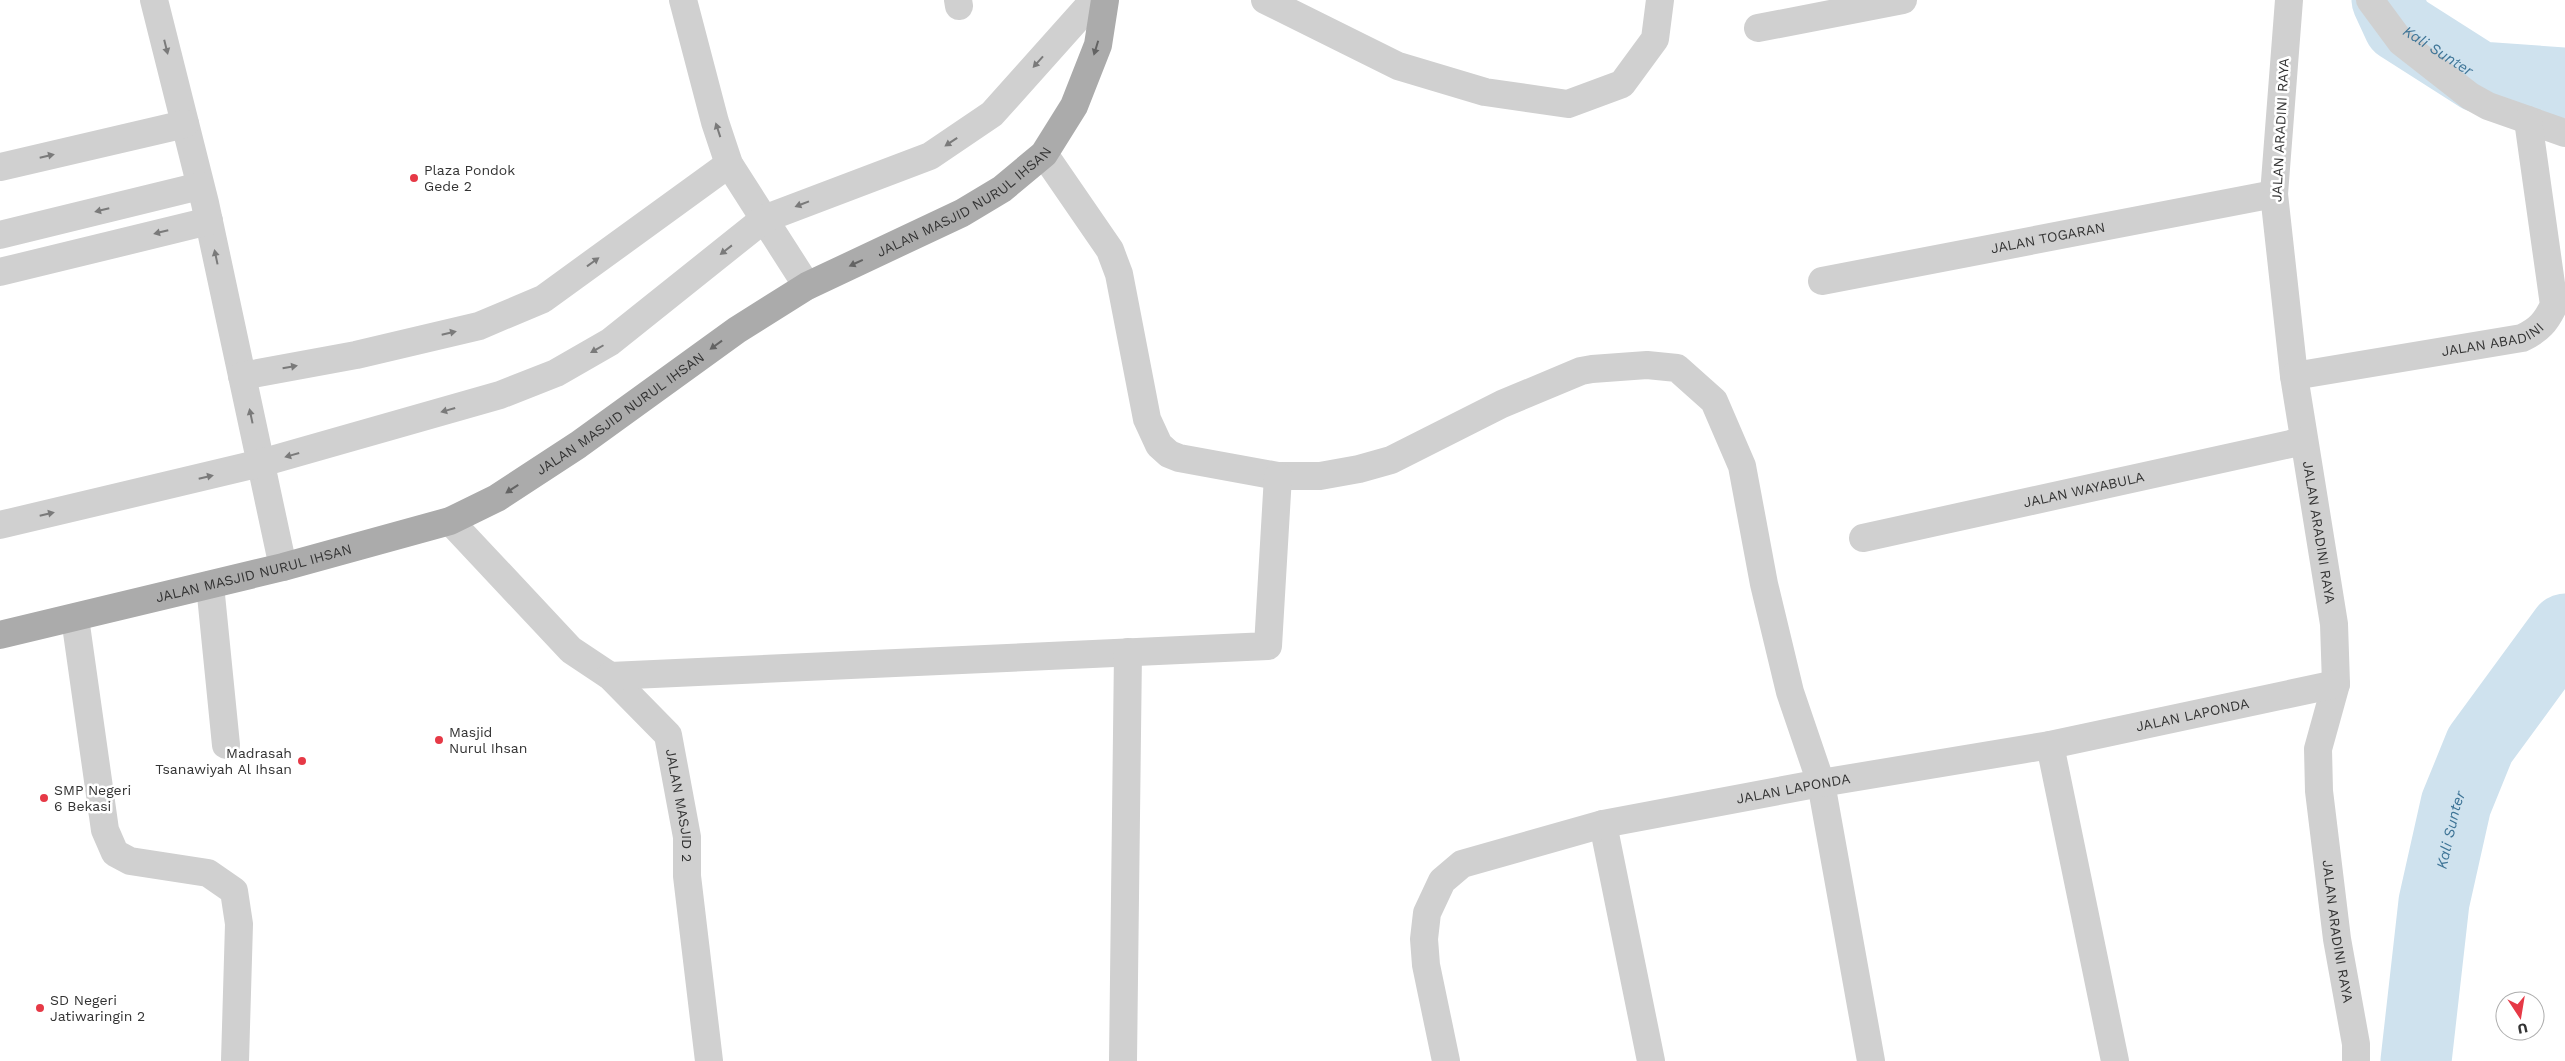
<svg xmlns="http://www.w3.org/2000/svg" width="2565" height="1061" font-family="'Work Sans',sans-serif">
  <rect width="100%" height="100%" fill="#fff"/>
  <g fill="none" stroke-linecap="round" stroke-linejoin="round">
    <!-- river -->
    <g stroke="#cfe2ee" stroke-width="71">
      <path id="s1" d="M 2387,0 L 2399,26 L 2479,77 L 2565,83"/>
      <path id="s2" d="M 2416,1061 L 2434,902 L 2456,804 L 2480,745 L 2565,629"/>
    </g>
    <!-- minor -->
    <g stroke="#d0d0d0" stroke-width="28">
      <polyline points="154,0 205,203 283,567"/>
      <polyline points="683,0 715,122 729,164 807,286"/>
      <polyline points="958,0 959,6"/>
      <polyline points="1265,0 1398,66 1485,92 1568,104 1622,84 1655,39 1660,0"/>
      <path id="s3" d="M 2289,0 L 2274,194 L 2294,376 L 2334,624 L 2336,684 L 2318,749 L 2319,791 L 2337,939 L 2356,1044 L 2356,1061"/>
      <polyline points="2370,0 2401,42 2470,96 2488,106 2565,133"/>
      <polyline points="1758,28 1903,0"/>
      <polyline points="1044,154 1110,250 1119,274 1147,419 1159,445 1169,454 1179,458 1278,476 1320,476 1359,469 1391,460 1502,404 1581,371 1592,369 1647,365 1677,368 1714,401 1742,466 1764,584 1790,692 1821,783 1871,1061"/>
      <polyline points="0,167 185,124"/>
      <polyline points="0,235 200,186"/>
      <polyline points="0,272 209,221"/>
      <path id="s4" d="M 1822,281 L 2274,194"/>
      <polyline points="242,376 356,355 479,326 543,299 729,164"/>
      <path id="s5" d="M 2294,376 L 2522,338 C 2539,330 2546,322 2554,305 L 2528,120"/>
      <path id="s6" d="M 450,521 L 571,650 L 610,676 L 668,735 L 687,837 L 687,876 L 709,1061"/>
      <polyline points="0,525 261,463 500,395 556,373 610,342 764,219 930,156 992,114 1094,0"/>
      <path id="s7" d="M 1863,538 L 2304,441"/>
      <polyline points="210,585 226,745"/>
      <polyline points="75,618 105,830 115,853 130,861 208,873 234,891 239,924 235,1061"/>
      <polyline points="610,676 1268,646 1278,476"/>
      <polyline points="2050,745 2115,1061"/>
      <polyline points="1603,824 1651,1061"/>
      <polyline points="1123,1061 1128,652"/>
      <path id="s8" d="M 1446,1061 L 1426,965 L 1424,939 L 1427,913 L 1442,881 L 1462,864 L 1603,824 L 1821,783 L 2050,745 L 2336,684"/>
    </g>
    <!-- major -->
    <path stroke="#ababab" stroke-width="28" id="s9" d="M 0,635 L 283,567 L 450,521 L 497,498 L 578,445 L 737,330 L 807,286 L 962,213 L 1002,189 L 1044,154 L 1074,106 L 1098,45 L 1105,0"/>
  </g>
  <!-- one-way arrows -->
  <defs><path id="oneway-solid" d="M-6-.8H1V-3.2L6.5 0L1 3.2V.8H-6Z" transform="scale(1.25)"/></defs>
  <g fill="#7a7a7a">
    <use href="#oneway-solid" transform="translate(166 47) rotate(76)"/>
    <use href="#oneway-solid" transform="translate(1038 62) rotate(132)"/>
    <use href="#oneway-solid" transform="translate(718 130) rotate(-108)"/>
    <use href="#oneway-solid" transform="translate(951 142) rotate(146)"/>
    <use href="#oneway-solid" transform="translate(47 156) rotate(-13)"/>
    <use href="#oneway-solid" transform="translate(802 204) rotate(159)"/>
    <use href="#oneway-solid" transform="translate(102 210) rotate(166)"/>
    <use href="#oneway-solid" transform="translate(161 232) rotate(166)"/>
    <use href="#oneway-solid" transform="translate(726 250) rotate(142)"/>
    <use href="#oneway-solid" transform="translate(216 257) rotate(-102)"/>
    <use href="#oneway-solid" transform="translate(593 262) rotate(-36)"/>
    <use href="#oneway-solid" transform="translate(449 333) rotate(-13)"/>
    <use href="#oneway-solid" transform="translate(597 349) rotate(150)"/>
    <use href="#oneway-solid" transform="translate(290 367) rotate(-10)"/>
    <use href="#oneway-solid" transform="translate(448 410) rotate(164)"/>
    <use href="#oneway-solid" transform="translate(251 416) rotate(-102)"/>
    <use href="#oneway-solid" transform="translate(292 455) rotate(164)"/>
    <use href="#oneway-solid" transform="translate(206 477) rotate(-13)"/>
    <use href="#oneway-solid" transform="translate(47 514) rotate(-13)"/>
  </g>
  <g fill="#636363">
    <use href="#oneway-solid" transform="translate(1096 48) rotate(107)"/>
    <use href="#oneway-solid" transform="translate(856 263) rotate(155)"/>
    <use href="#oneway-solid" transform="translate(716 345) rotate(144)"/>
    <use href="#oneway-solid" transform="translate(512 489) rotate(147)"/>
  </g>
  <!-- markers -->
  <g fill="#e63946" stroke="#fff" stroke-width="2">
    <circle cx="414" cy="178" r="5"/>
    <circle cx="439" cy="740" r="5"/>
    <circle cx="302" cy="761" r="5"/>
    <circle cx="44" cy="798" r="5"/>
    <circle cx="40" cy="1008" r="5"/>
  </g>
  <g text-anchor="middle" dominant-baseline="central" stroke-width="5" stroke-linejoin="round" paint-order="stroke">
    <!-- street labels -->
    <g font-size="14" fill="#333" stroke="#fff">
      <text transform="translate(2280 130) rotate(-87)">JALAN ARADINI RAYA</text>
      <text stroke="none"><textPath href="#s9" startOffset="1071">JALAN MASJID NURUL IHSAN</textPath></text>
      <text stroke="none"><textPath href="#s4" startOffset="230">JALAN TOGARAN</textPath></text>
      <text stroke="none"><textPath href="#s5" startOffset="202">JALAN ABADINI</textPath></text>
      <text stroke="none"><textPath href="#s9" startOffset="666">JALAN MASJID NURUL IHSAN</textPath></text>
      <text stroke="none"><textPath href="#s7" startOffset="226">JALAN WAYABULA</textPath></text>
      <text stroke="none"><textPath href="#s3" startOffset="536">JALAN ARADINI RAYA</textPath></text>
      <text stroke="none"><textPath href="#s9" startOffset="261">JALAN MASJID NURUL IHSAN</textPath></text>
      <text stroke="none"><textPath href="#s8" startOffset="958">JALAN LAPONDA</textPath></text>
      <text stroke="none"><textPath href="#s8" startOffset="552">JALAN LAPONDA</textPath></text>
      <text stroke="none"><textPath href="#s6" startOffset="378">JALAN MASJID 2</textPath></text>
      <text stroke="none"><textPath href="#s3" startOffset="940">JALAN ARADINI RAYA</textPath></text>
    </g>
    <!-- poi labels -->
    <g font-size="14" fill="#333" stroke="#fff" text-anchor="start">
      <text x="424" y="170">Plaza Pondok<tspan x="424" dy="16">Gede 2</tspan></text>
      <text x="449" y="732">Masjid<tspan x="449" dy="16">Nurul Ihsan</tspan></text>
      <text x="292" y="753" text-anchor="end">Madrasah<tspan x="292" dy="16">Tsanawiyah Al Ihsan</tspan></text>
      <text x="54" y="790">SMP Negeri<tspan x="54" dy="16">6 Bekasi</tspan></text>
      <text x="50" y="1000">SD Negeri<tspan x="50" dy="16">Jatiwaringin 2</tspan></text>
    </g>
    <!-- water labels -->
    <g font-size="15" font-style="italic" fill="#3f7597" stroke="#fff">
      <text stroke="none"><textPath href="#s1" startOffset="75">Kali Sunter</textPath></text>
      <text stroke="none"><textPath href="#s2" startOffset="234">Kali Sunter</textPath></text>
    </g>
  </g>
  <!-- north arrow -->
  <g transform="translate(2520 1016) rotate(168)"><circle r="24" fill="#ffffff" stroke="#adadad"/>
  <path d="M0-4L9 19L0 12L-9 19Z" fill="#e63946"/>
  <text y="-8" font-size="14" font-weight="bold" text-anchor="middle" fill="#333333">U</text>
  </g>
</svg>
